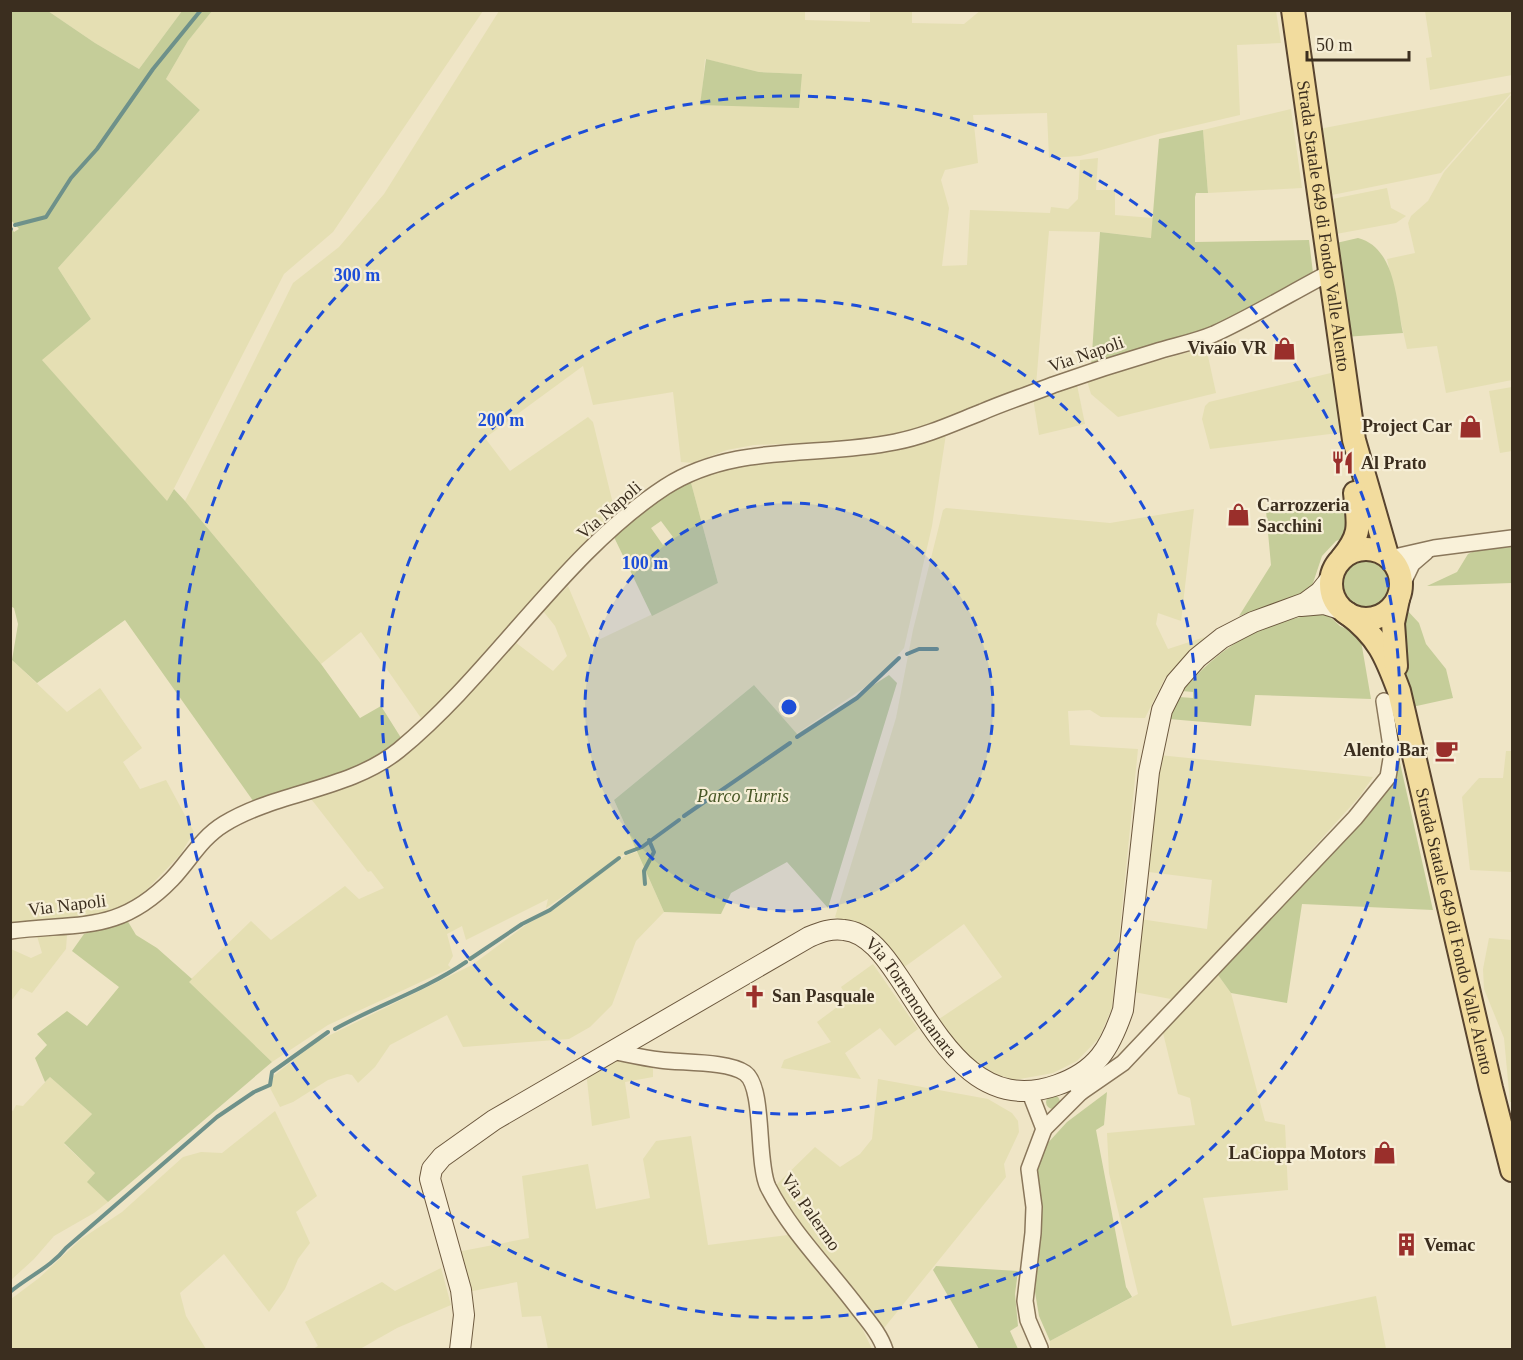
<svg xmlns="http://www.w3.org/2000/svg" width="1523" height="1360" font-family="Georgia,serif">
  <rect width="100%" height="100%" fill="#efe5c6"/>
  <!-- farmland -->
  <g fill="#e5dfb3" fill-rule="evenodd">
    <path d="M 805,10 L 805,20 L 870,22 L 870,11 L 912,10 L 912,23 L 964,24 L 981,10 L 1276,11 L 1281,43 L 1237,45 L 1240,115 L 1158,134 L 1080,156 L 1049,158 L 1047,113 L 973,115 L 978,163 L 945,170 L 941,180 L 949,208 L 942,266 L 967,265 L 970,210 L 1050,213 L 1051,207 L 1068,209 L 1078,199 L 1080,160 L 1098,158 L 1096,190 L 1115,190 L 1115,215 L 1153,218 L 1152,238 L 1100,232 L 1049,231 L 1036,385 L 903,434 L 855,441 L 754,445 L 727,450 L 693,463 L 681,462 L 673,392 L 593,405 L 583,366 L 485,438 L 510,471 L 588,417 L 593,422 L 615,512 L 451,692 L 421,718 L 361,632 L 321,664 L 185,501 L 293,283 L 339,247 L 384,194 L 499,11 ZM 705,59 L 759,72 L 801,74 L 701,105 Z"/>
    <polygon points="48,11 182,11 139,69 95,43"/>
    <polygon points="212,11 483,11 333,232 284,274 167,502 41,359 91,319 58,268 200,110 166,79 188,41"/>
    <polygon points="1425,11 1512,11 1512,75 1430,90 1426,58 1432,57"/>
    <polygon points="1512,92 1441,173 1327,196 1319,129"/>
    <polygon points="1512,94 1512,380 1446,393 1437,346 1407,349 1387,259 1415,253 1408,223 1411,216 1428,201 1444,172"/>
    <polygon points="1291,109 1302,188 1208,193 1203,130"/>
    <polygon points="1387,188 1391,208 1406,216 1396,223 1336,234 1332,199"/>
    <polygon points="1206,347 1216,393 1118,417 1091,394 1087,381"/>
    <polygon points="1335,372 1346,432 1210,449 1202,419 1205,406 1209,402"/>
    <polygon points="1077,385 1085,424 1039,435 1033,398"/>
    <polygon points="1512,387 1512,451 1500,453 1489,391"/>
    <polygon points="946,434 932,526 904,648 877,679 796,734 754,685 614,800 635,847 546,908 548,899 466,940 462,926 447,934 453,956 448,965 451,968 328,1025 272,1062 188,982 251,921 271,940 345,886 359,899 384,888 371,871 368,872 308,795 376,770 515,642 553,671 567,656 555,626 543,611 568,586 592,643 718,583 690,479 739,462"/>
    <polygon points="946,508 1110,523 1194,509 1181,621 1158,613 1156,624 1168,649 1205,637 1165,678 1145,718 1101,717 1090,710 1068,711 1070,745 1138,749 1112,1008 1099,1038 1077,1061 1053,1073 1015,1080 985,1071 963,1056 936,1021 1002,977 964,924 903,968 854,924 835,917 896,718 913,630 943,510"/>
    <polygon points="12,660 67,712 100,688 142,748 123,762 140,789 166,780 194,832 180,855 132,905 88,919 11,925"/>
    <polygon points="1506,751 1512,751 1512,872 1470,870 1462,797 1479,778 1503,778"/>
    <polygon points="1159,755 1373,777 1360,796 1176,1000 1134,992 1140,919 1207,929 1212,880 1149,872"/>
    <polygon points="637,852 664,912 636,941 612,1005 590,1027 569,1039 463,1047 447,1015 390,1045 375,1067 358,1083 352,1075 347,1074 328,1080 293,1102 280,1107 270,1088 272,1077 316,1042 472,965 527,924 551,911 626,855"/>
    <polygon points="67,935 66,949 32,993 21,988 11,1001 11,949 31,958 42,953 37,936"/>
    <polygon points="1489,938 1512,940 1512,1102 1510,1102 1504,1038 1484,989 1483,969"/>
    <polygon points="873,964 918,1029 895,1046 880,1028 845,1053 861,1079 781,1068 784,1060 831,1042 817,1022 848,999 841,987"/>
    <polygon points="1218,975 1231,993 1265,1121 1285,1125 1288,1190 1203,1198 1232,1326 1376,1296 1386,1349 1050,1350 1050,1341 1138,1294 1109,1173 1107,1133 1195,1125 1190,1098 1178,1094 1163,1033"/>
    <polygon points="610,1058 653,1065 653,1077 625,1082 630,1118 592,1126 586,1071"/>
    <polygon points="50,1077 92,1114 64,1144 95,1173 88,1182 108,1202 94,1213 54,1236 34,1259 11,1280 10,1109 13,1111 16,1105 23,1106"/>
    <polygon points="878,1079 988,1099 1012,1113 1018,1121 1019,1132 1004,1164 1006,1177 880,1333 806,1237 774,1187 815,1147 840,1167 860,1154 872,1139"/>
    <polygon points="275,1111 317,1196 296,1212 310,1243 298,1259 285,1289 269,1312 224,1254 180,1293 186,1316 206,1349 11,1349 11,1299 39,1278 81,1239 122,1212 183,1157 201,1152 222,1153"/>
    <polygon points="691,1136 708,1245 788,1235 816,1265 862,1328 872,1349 548,1349 541,1316 522,1317 517,1282 468,1292 457,1252 529,1238 522,1176 588,1164 596,1209 650,1198 643,1159 656,1141"/>
    <polygon points="441,1268 451,1305 397,1328 360,1349 313,1349 318,1346 305,1322 382,1282 395,1291"/>
  </g>
  <!-- green -->
  <g fill="#c5cd99" fill-rule="evenodd">
    <polygon points="11,11 48,11 95,43 139,69 182,11 212,11 188,41 166,79 200,110 58,268 91,319 42,360 167,501 174,489 185,501 321,664 360,718 381,706 403,741 383,759 256,805 125,620 37,683 12,660 18,624 14,608 10,606 10,227 14,232 19,229 10,219"/>
    <polygon points="706,59 759,72 802,74 799,108 700,105"/>
    <polygon points="1203,130 1208,193 1196,193 1195,197 1195,242 1309,240 1313,273 1206,331 1091,369 1100,232 1151,238 1159,139"/>
    <path d="M 1358,238 C 1396,248 1396,301 1403,333 L 1344,337 L 1332,244 Z"/>
    <path d="M 690,479 L 718,583 L 652,616 L 613,535 L 631,519 ZM 661,521 L 673,537 L 663,545 L 651,528 Z"/>
    <polygon points="1347,504 1350,535 1336,541 1322,556 1310,592 1239,616 1271,565 1266,511"/>
    <polygon points="1512,547 1512,583 1427,586 1457,572 1468,554 1477,550"/>
    <circle cx="1367" cy="584" r="25"/>
    <polygon points="1405,608 1419,623 1426,644 1446,669 1453,698 1412,707 1397,628"/>
    <path d="M 1325,612 L 1340,626 L 1360,635 L 1371,699 L 1255,695 L 1251,726 L 1169,719 L 1179,697 L 1193,698 L 1193,692 L 1182,691 C 1227,641 1258,624 1325,612 Z"/>
    <polygon points="889,675 897,683 828,908 787,862 731,893 721,914 664,912 614,800 754,685 797,734"/>
    <path d="M 1398,754 L 1433,910 L 1302,904 L 1287,1003 L 1231,993 L 1218,975 C 1250,940 1282,905 1315,870 C 1350,832 1388,808 1398,754 Z"/>
    <polygon points="127,920 136,935 157,948 192,979 189,982 272,1062 108,1202 87,1182 95,1173 64,1143 92,1114 50,1077 45,1082 35,1058 47,1045 37,1034 67,1011 87,1026 119,987 72,951 84,934"/>
    <polygon points="1107,1092 1104,1125 1096,1130 1126,1287 1132,1297 1050,1341 1039,1316 1035,1292 1038,1244 1037,1170 1046,1145 1067,1122"/>
    <circle cx="1053" cy="1102" r="7"/>
    <polygon points="936,1266 1018,1271 1015,1294 1018,1326 1010,1331 1018,1349 979,1349 933,1270"/>
  </g>
  <g fill="none" stroke-linecap="round" stroke-linejoin="round">
    <!-- stream -->
    <g stroke="#6e918a" stroke-width="4">
      <polyline points="15,225 46,217 71,178 97,149 153,69 201,10"/>
      <polyline points="10,230 11,229"/>
      <polyline points="907,654 919,649 937,649"/>
      <polyline points="797,737 857,698 899,658"/>
      <polyline points="684,816 790,743"/>
      <polyline points="626,853 642,847 679,820"/>
      <polyline points="645,884 644,871 654,852 649,840"/>
      <polyline points="470,959 522,924 550,910 619,858"/>
      <path d="M 335,1029 C 378,1005 425,990 466,962"/>
      <path d="M 10,1292 C 29,1276 51,1267 66,1248 L 217,1117 L 254,1092 L 270,1085 L 272,1072 L 328,1032"/>
    </g>
    <defs>
      <g id="street">
        <polyline points="1390,558 1434,548 1512,538"/>
        <polyline points="1401,587 1412,564 1426,552"/>
        <path d="M 10,931 C 80,922 119,934 172,879 C 190,860 201,838 224,824 C 278,791 348,791 399,750 C 493,673 564,553 665,487 C 735,442 818,458 895,442 C 926,436 954,423 982,412 C 1005,402 1030,394 1053,385 C 1087,373 1121,362 1155,352 C 1174,346 1195,342 1214,334 C 1253,316 1291,293 1329,273"/>
        <path d="M 611,1051 C 627,1054 643,1058 660,1060 C 681,1063 728,1061 745,1073 C 765,1087 756,1162 768,1187 C 791,1232 828,1268 858,1308 C 868,1321 880,1334 885,1350"/>
        <polyline points="1081,1092 1123,1063 1355,818 1388,777 1392,753 1384,701"/>
        <polyline points="1030,1093 1044,1129 1029,1169 1034,1207 1033,1233 1025,1301 1028,1320 1040,1348"/>
        <polyline points="1044,1129 1081,1092 1077,1086"/>
      </g>
      <g id="secondary">
        <polyline points="1301,606 1324,604 1343,610"/>
        <path id="s1" d="M 460,1350 L 464,1315 L 461,1290 L 430,1179 L 432,1169 L 442,1157 L 494,1120 L 809,937 C 821,932 831,928 844,930 C 868,932 886,958 898,976 C 937,1033 975,1114 1057,1085 C 1097,1071 1110,1048 1123,1010 L 1149,772 L 1162,710 L 1176,682 L 1197,658 L 1222,638 L 1253,622 L 1305,603 L 1320,592 L 1332,577"/>
      </g>
      <g id="primary">
        <path id="s2" d="M 1293,10 L 1354,440 L 1387,555"/>
        <circle cx="1366" cy="584" r="35"/>
        <path d="M 1342,558 C 1363,533 1358,523 1355,493"/>
        <path id="s3" d="M 1347,613 C 1378,636 1386,656 1399,691 L 1491,1088 L 1512,1170"/>
        <polyline points="1396,666 1393,623 1398,599"/>
      </g>
    </defs>
    <!-- street casing -->
    <use href="#street" stroke="#8a775b" stroke-width="18"/>
    <!-- secondary casing -->
    <use href="#secondary" stroke="#6c583e" stroke-width="22"/>
    <!-- primary casing -->
    <use href="#primary" stroke="#58442f" stroke-width="26"/>
    <!-- street -->
    <use href="#street" stroke="#f9f1d9" stroke-width="15"/>
    <!-- secondary -->
    <use href="#secondary" stroke="#f9f1d9" stroke-width="20"/>
    <!-- primary -->
    <use href="#primary" stroke="#f2dc9e" stroke-width="22"/>
  </g>
  <!-- distance rings -->
  <circle cx="789" cy="707" r="204" fill="#1d4ed8" fill-opacity=".12"/>
  <g fill="none" stroke="#1d4ed8" stroke-width="3" stroke-dasharray="10 8">
    <circle cx="789" cy="707" r="204"/>
    <circle cx="789" cy="707" r="407"/>
    <circle cx="789" cy="707" r="611"/>
  </g>
  <!-- icons -->
  <defs>
    <symbol id="shop-bare" viewBox="-9 -9 18 18"><path d="M-5-2.5h2.3a2.7 3.5 0 0 1 5.4 0H5L5.5 6h-11ZM-1.5-2.5h3a1.5 2.3 0 0 0-3 0Z" fill="#9a2f2b" stroke="#f6eed6" stroke-width="2.5" paint-order="stroke"/></symbol>
    <symbol id="restaurant-bare" viewBox="-9 -9 18 18"><path d="M-5-6h1v4h1v-4h1v4h1v-4h1v5L-1.5 .5V6h-2V.5L-5-1ZM5-6V6H3V1.5H1.5Q1.5-4 5-6Z" fill="#9a2f2b" stroke="#f6eed6" stroke-width="2.5" paint-order="stroke"/></symbol>
    <symbol id="cafe-bare" viewBox="-9 -9 18 18"><path d="M-5.5-4.5H6V0H3Q3 3.5 0 3.5H-2.5Q-5.5 3.5-5.5 0ZM3-3.2v2h1.7v-2ZM-6 4.5H4V6H-6Z" fill="#9a2f2b" stroke="#f6eed6" stroke-width="2.5" paint-order="stroke"/></symbol>
    <symbol id="church-bare" viewBox="-9 -9 18 18"><path d="M-1.2-6h2.4v3.5h3.3v2.4h-3.3V6h-2.4V-.1h-3.3v-2.4h3.3Z" fill="#9a2f2b" stroke="#f6eed6" stroke-width="2.5" paint-order="stroke"/></symbol>
    <symbol id="building-bare" viewBox="-9 -9 18 18"><path d="M-4-6H4V6H1V3H-1V6H-4ZM-2.5-4.3h1.7v1.8h-1.7ZM.8-4.3h1.7v1.8H.8ZM-2.5-1h1.7V.8h-1.7ZM.8-1h1.7V.8H.8Z" fill="#9a2f2b" stroke="#f6eed6" stroke-width="2.5" paint-order="stroke"/></symbol>
  </defs>
  <g fill-rule="evenodd">
    <use href="#shop-bare" x="1268" y="332" width="33" height="33"/>
    <use href="#shop-bare" x="1454" y="410" width="33" height="33"/>
    <use href="#restaurant-bare" x="1326" y="446" width="33" height="33"/>
    <use href="#shop-bare" x="1222" y="498" width="33" height="33"/>
    <use href="#cafe-bare" x="1430" y="734" width="33" height="33"/>
    <use href="#church-bare" x="738" y="980" width="33" height="33"/>
    <use href="#shop-bare" x="1368" y="1136" width="33" height="33"/>
    <use href="#building-bare" x="1390" y="1228" width="33" height="33"/>
  </g>
  <g text-anchor="middle" dominant-baseline="central" stroke-width="4.5" stroke-linejoin="round" paint-order="stroke">
    <!-- street labels -->
    <g font-size="18" fill="#3b2e1f" stroke="#f6eed6">
      <text stroke="none"><textPath href="#s2" startOffset="218">Strada Statale 649 di Fondo Valle Alento</textPath></text>
      <text transform="translate(1086 354) rotate(-19)">Via Napoli</text>
      <text transform="translate(609 510) rotate(-41)">Via Napoli</text>
      <text transform="translate(67 905) rotate(-7)">Via Napoli</text>
      <text stroke="none"><textPath href="#s3" startOffset="342">Strada Statale 649 di Fondo Valle Alento</textPath></text>
      <text stroke="none"><textPath href="#s1" startOffset="764">Via Torremontanara</textPath></text>
      <text transform="translate(811 1212) rotate(55)">Via Palermo</text>
    </g>
    <!-- poi labels -->
    <g font-size="18" font-weight="bold" fill="#3b2e1f" stroke="#f6eed6" text-anchor="end">
      <text x="1267" y="348">Vivaio VR</text>
      <text x="1452" y="426">Project Car</text>
      <text x="1361" y="463" text-anchor="start">Al Prato</text>
      <text x="1257" y="505" text-anchor="start">Carrozzeria<tspan x="1257" dy="21">Sacchini</tspan></text>
      <text x="1428" y="750">Alento Bar</text>
      <text x="772" y="996" text-anchor="start">San Pasquale</text>
      <text x="1366" y="1153">LaCioppa Motors</text>
      <text x="1424" y="1245" text-anchor="start">Vemac</text>
    </g>
    <!-- park labels -->
    <g font-size="18" font-style="italic" fill="#485726" stroke="#f6eed6">
      <text x="743" y="796">Parco Turris</text>
    </g>
  </g>
  <circle cx="789" cy="707" r="9" fill="#1d4ed8" stroke="#f6eed6" stroke-width="3"/>
  <g font-size="18" text-anchor="middle" font-weight="bold" fill="#1d4ed8" stroke="#f6eed6" stroke-width="4.5" stroke-linejoin="round" paint-order="stroke">
    <text x="357" y="281">300 m</text>
    <text x="501" y="426">200 m</text>
    <text x="645" y="569">100 m</text>
  </g>
  <!-- border -->
  <rect width="1523" height="1360" fill="none" stroke="#3b2e1f" stroke-width="24"/>
  <!-- scale -->
  <path d="M1307 51v9h102v-9" fill="none" stroke="#3b2e1f" stroke-width="3"/>
  <text x="1316" y="51" font-size="18" fill="#3b2e1f" stroke="#f6eed6" stroke-width="4.5" paint-order="stroke">50 m</text>
</svg>
